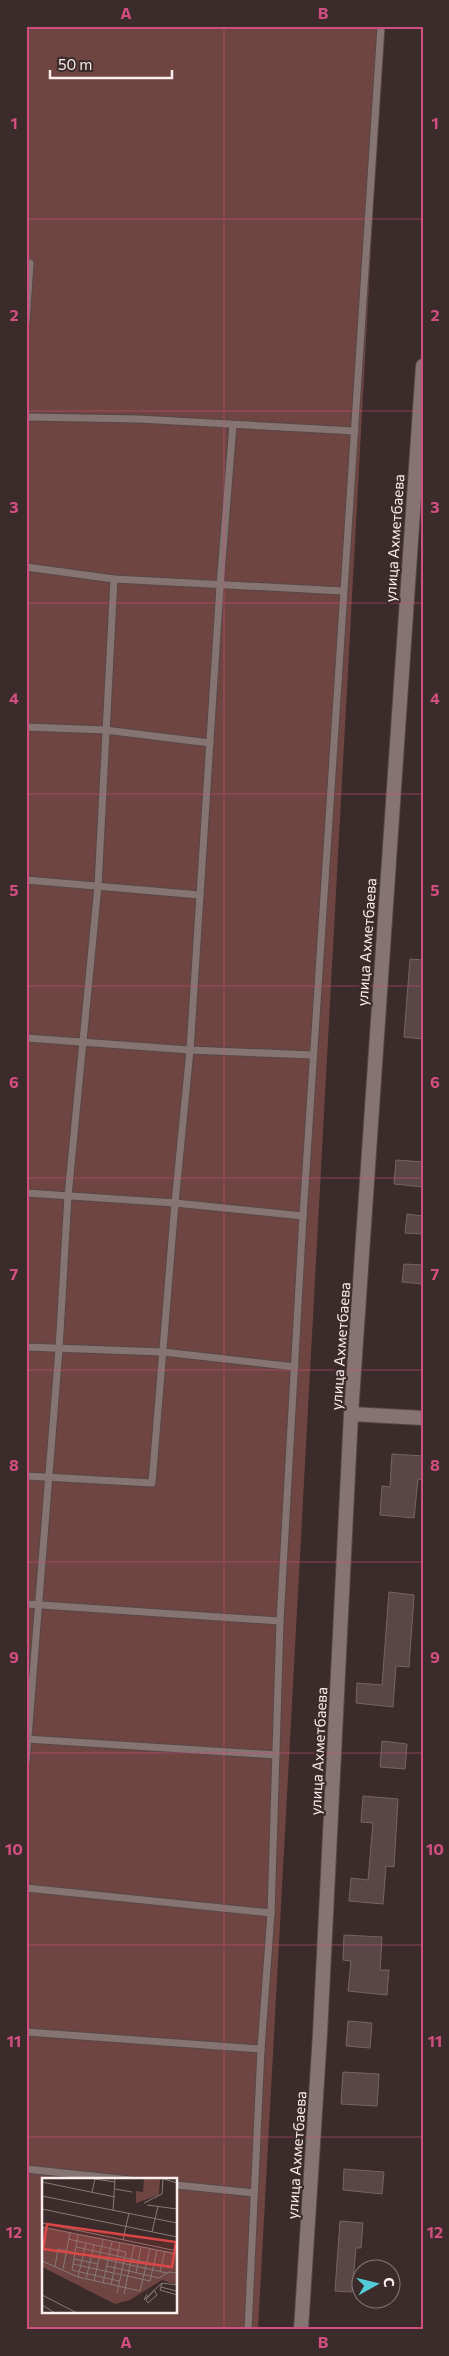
<svg xmlns="http://www.w3.org/2000/svg" width="449" height="2356" font-family="Commissioner,sans-serif">
  <rect width="100%" height="100%" fill="#3b2b2a"/>
  <!-- green -->
  <path fill="#6f4542" fill-rule="evenodd" d="M 26,26 L 383,26 L 258,2330 L 26,2330 ZM 44,2180 L 176,2180 L 176,2312 L 44,2312 Z"/>
  <!-- building -->
  <g fill="#584746" stroke="#766463">
    <polygon points="410,959 423,960 423,1039 404,1037"/>
    <polygon points="396,1160 423,1162 423,1187 394,1184"/>
    <polygon points="407,1214 423,1216 423,1234 405,1233"/>
    <polygon points="404,1264 423,1265 423,1284 402,1282"/>
    <polygon points="392,1454 423,1456 423,1480 418,1479 414,1518 380,1515 382,1486 390,1487"/>
    <polygon points="389,1592 414,1595 409,1667 396,1666 393,1707 356,1703 357,1683 382,1685"/>
    <polygon points="382,1741 407,1744 405,1769 380,1767"/>
    <polygon points="363,1796 398,1799 394,1867 386,1866 383,1904 349,1901 351,1878 368,1880 373,1823 361,1822"/>
    <polygon points="344,1935 382,1937 380,1970 389,1970 387,1995 348,1991 351,1961 343,1960"/>
    <polygon points="348,2021 372,2023 370,2048 346,2046"/>
    <polygon points="343,2072 379,2074 377,2106 341,2104"/>
    <polygon points="344,2169 384,2172 382,2194 343,2190"/>
    <polygon points="340,2221 363,2223 361,2248 356,2248 352,2292 335,2291"/>
  </g>
  <g fill="none" stroke-linecap="round" stroke-linejoin="round">
    <defs>
      <g id="lane">
        <polyline points="26,263 30,263 26,322"/>
        <polyline points="26,417 139,419 355,431"/>
        <polyline points="26,567 114,579 343,591"/>
        <polyline points="26,727 105,730 210,743"/>
        <polyline points="26,880 200,895"/>
        <polyline points="26,1038 190,1050 312,1055"/>
        <polyline points="26,1193 175,1203 303,1216"/>
        <polyline points="26,1347 163,1352 295,1367"/>
        <polyline points="26,1476 152,1483 175,1203 190,1050 220,586 233,425"/>
        <polyline points="26,1604 280,1621"/>
        <polyline points="26,1739 276,1755"/>
        <polyline points="26,1762 59,1349 68,1196 98,886 114,579"/>
        <polyline points="26,1888 271,1913"/>
        <polyline points="26,2032 261,2049"/>
        <polyline points="26,2169 130,2180"/>
        <polyline points="176,2185 254,2193"/>
        <polyline points="248,2330 261,2049 271,1913 280,1621 303,1216 381,26"/>
      </g>
      <g id="street">
        <polyline points="351,1414 423,1418"/>
        <polyline points="301,2330 320,2034 351,1414 423,366"/>
      </g>
    </defs>
    <!-- lane casing -->
    <use href="#lane" stroke="#554847" stroke-width="9"/>
    <!-- street casing -->
    <use href="#street" stroke="#554847" stroke-width="16"/>
    <!-- lane -->
    <use href="#lane" stroke="#867472" stroke-width="7"/>
    <!-- street -->
    <use href="#street" stroke="#867472" stroke-width="14"/>
  </g>
  <!-- grid -->
  <path fill="none" stroke="#d04e80" stroke-width="1" stroke-opacity="0.55" d="M 224,26 L 224,2330M 26,219 L 423,219M 26,411 L 423,411M 26,603 L 423,603M 26,794 L 423,794M 26,986 L 423,986M 26,1178 L 423,1178M 26,1370 L 423,1370M 26,1562 L 423,1562M 26,1753 L 423,1753M 26,1945 L 423,1945M 26,2137 L 423,2137"/>
  <g text-anchor="middle" dominant-baseline="central" stroke-width="4.5" stroke-linejoin="round" paint-order="stroke">
    <!-- street labels -->
    <g font-size="15" fill="#f9eeed" stroke="#3b2b2a">
      <text transform="translate(394 538) rotate(-86)">улица Ахметбаева</text>
      <text transform="translate(366 942) rotate(-86)">улица Ахметбаева</text>
      <text transform="translate(340 1346) rotate(-86)">улица Ахметбаева</text>
      <text transform="translate(318 1751) rotate(-87)">улица Ахметбаева</text>
      <text transform="translate(296 2155) rotate(-86)">улица Ахметбаева</text>
    </g>
  </g>
  <!-- overview -->
  <g transform="translate(42 2178)">
    <rect width="135" height="135" fill="#3b2b2a"/>
    <path d="M 102,0 L 118,1 L 117,17 L 94,25 L 94,13 L 101,14 ZM 0,49 L 135,75 L 135,107 L 120,102 L 88,122 L 73,126 L 0,89 Z" fill="#6f4542"/>
    <path fill="none" stroke="#877978" stroke-width="1" d="M 119,0 L 135,5M 0,4 L 73,19M 73,11 L 90,14M 50,14 L 53,1 L 73,4M 0,18 L 135,45M 102,25 L 120,16 L 121,1M 105,27 L 135,31M 0,31 L 135,59M 71,32 L 73,0M 0,45 L 135,73M 0,49 L 135,76M 110,54 L 116,28M 26,61 L 84,74 L 75,115M 81,62 L 87,35M 34,69 L 130,90M 32,81 L 56,86M 0,83 L 36,99 L 98,113 L 108,71M 31,86 L 108,103 L 115,72M 13,88 L 16,71 L 125,95M 65,88 L 117,100 L 127,94 L 135,95M 21,91 L 28,55M 30,92 L 77,103M 30,92 L 36,57M 118,93 L 123,74M 94,95 L 99,69M 36,99 L 44,65M 44,101 L 52,67M 52,103 L 61,62M 61,105 L 70,64M 69,107 L 78,65M 135,107 L 120,105 L 118,112 L 135,117M 119,109 L 134,113M 112,112 L 115,117 L 106,125 L 104,122 ZM 82,116 L 92,68M 105,116 L 102,122 L 120,105M 0,117 L 35,135M 0,127 L 13,135"/>
    <path fill="#db4646" fill-opacity="0.15" stroke="#db4646" stroke-width="2.5" d="M 5,46 L 134,64 L 130,89 L 1,71 Z"/>
    <rect width="135" height="135" fill="none" stroke="#f9eeed" stroke-width="2.5"/>
  </g>
  <!-- border -->
  <rect width="449" height="2356" fill="none" stroke="#3b2b2a" stroke-width="55"/>
  <!-- north arrow -->
  <g transform="translate(376 2284) rotate(82)"><circle r="24" fill="#3b2b2a" stroke="#877978"/>
  <path d="M0-4L9 19L0 12L-9 19Z" fill="#52cbd7"/>
  <text y="-8" font-size="14" font-weight="bold" text-anchor="middle" fill="#f9eeed">С</text>
  </g>
  <!-- scale -->
  <path d="M50 70v8h122v-8" fill="none" stroke="#f9eeed" stroke-width="2.5"/>
  <text x="58" y="70" font-size="15" fill="#f9eeed" stroke="#3b2b2a" stroke-width="4" paint-order="stroke">50 m</text>
  <rect x="28" y="28" width="394" height="2300" fill="none" stroke="#d04e80" stroke-width="2"/>
  <g font-size="16" text-anchor="middle" font-weight="bold" fill="#d04e80">
    <text x="126" y="19">A</text>
    <text x="323" y="19">B</text>
    <text x="14" y="129">1</text>
    <text x="435" y="129">1</text>
    <text x="14" y="321">2</text>
    <text x="435" y="321">2</text>
    <text x="14" y="513">3</text>
    <text x="435" y="513">3</text>
    <text x="14" y="704">4</text>
    <text x="435" y="704">4</text>
    <text x="14" y="896">5</text>
    <text x="435" y="896">5</text>
    <text x="14" y="1088">6</text>
    <text x="435" y="1088">6</text>
    <text x="14" y="1280">7</text>
    <text x="435" y="1280">7</text>
    <text x="14" y="1471">8</text>
    <text x="435" y="1471">8</text>
    <text x="14" y="1663">9</text>
    <text x="435" y="1663">9</text>
    <text x="14" y="1855">10</text>
    <text x="435" y="1855">10</text>
    <text x="14" y="2047">11</text>
    <text x="435" y="2047">11</text>
    <text x="14" y="2238">12</text>
    <text x="435" y="2238">12</text>
    <text x="126" y="2348">A</text>
    <text x="323" y="2348">B</text>
  </g>
</svg>
